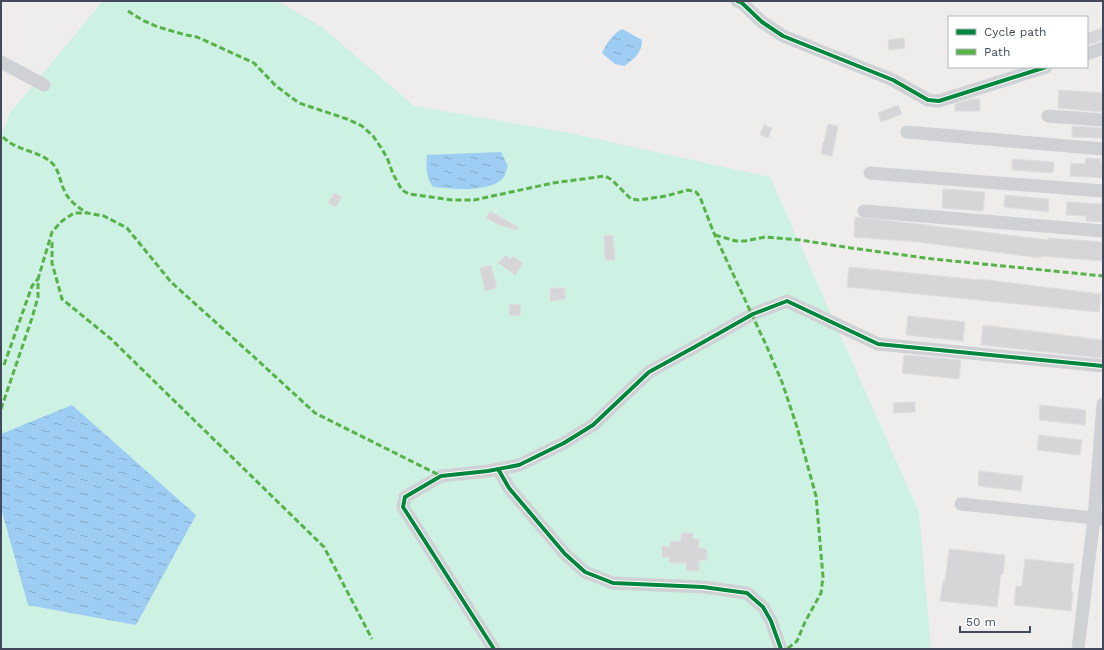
<svg xmlns="http://www.w3.org/2000/svg" width="1104" height="650" font-family="'Work Sans',sans-serif">
  <defs>
    <pattern id="water-ripples" width="26" height="14" patternUnits="userSpaceOnUse"><rect width="26" height="14" fill="#9dcdf3"/><path d="M2 4q2-2 4 0t4 0M15 11q2-2 4 0t4 0" fill="none" stroke="#82a8c8"/></pattern>
  </defs>
  <rect width="100%" height="100%" fill="#eeedec"/>
  <!-- green -->
  <polygon fill="#cdf1e3" points="103,1 278,1 323,28 414,106 565,132 770,177 919,512 931,649 1,649 1,135 10,113"/>
  <!-- water -->
  <g fill="url(#water-ripples)">
    <path d="M 622,29 L 642,40 C 642,53 634,59 624,66 L 615,64 L 602,53 C 607,43 612,34 622,29 Z"/>
    <path d="M 501,152 L 508,166 C 506,170 506,175 503,178 C 490,193 452,189 433,187 C 426,177 426,168 427,155 Z"/>
    <polygon points="72,405 196,515 136,625 28,605 1,508 1,434"/>
  </g>
  <!-- building -->
  <g fill="#d6d6d8" stroke="#dededf">
    <polygon points="1103,28 1103,40 1087,45 1087,33"/>
    <polygon points="904,38 905,48 889,50 888,40"/>
    <polygon points="1059,90 1103,93 1103,112 1058,108"/>
    <polygon points="971,99 980,99 980,111 955,111 955,104"/>
    <polygon points="898,105 902,114 881,122 878,113"/>
    <polygon points="828,124 838,126 832,156 821,154 823,142 824,142"/>
    <polygon points="764,125 772,128 768,138 760,135"/>
    <polygon points="1072,126 1103,128 1103,138 1072,137"/>
    <polygon points="1086,158 1101,159 1101,165 1103,165 1103,178 1070,176 1071,163 1085,164"/>
    <polygon points="1012,159 1054,162 1053,173 1012,170"/>
    <polygon points="943,189 985,192 983,211 942,208"/>
    <polygon points="334,193 342,197 336,207 328,203"/>
    <polygon points="1005,195 1049,199 1048,212 1004,207"/>
    <polygon points="1067,202 1103,204 1103,222 1086,221 1086,216 1066,215"/>
    <polygon points="490,211 518,227 517,230 499,225 486,218"/>
    <polygon points="855,217 918,224 1048,240 1048,238 1103,242 1103,261 1041,256 1041,258 918,242 854,237"/>
    <polygon points="613,235 615,260 605,260 604,236"/>
    <polygon points="506,255 510,260 513,256 523,263 515,275 498,263"/>
    <polygon points="491,265 497,288 485,291 480,268"/>
    <polygon points="849,267 979,280 979,279 1101,294 1099,312 847,287"/>
    <polygon points="550,288 565,288 565,299 550,301"/>
    <polygon points="510,304 521,305 520,316 509,315"/>
    <polygon points="908,316 965,322 963,341 906,335"/>
    <polygon points="983,325 1103,340 1101,358 981,345"/>
    <polygon points="904,355 961,360 959,379 902,373"/>
    <polygon points="915,402 915,412 894,413 893,403"/>
    <polygon points="1040,405 1086,410 1085,425 1039,420"/>
    <polygon points="1039,435 1082,440 1080,455 1037,450"/>
    <polygon points="979,471 1023,476 1021,491 978,486"/>
    <polygon points="681,533 693,533 693,539 699,539 699,548 707,549 707,560 699,560 699,571 686,571 686,563 669,563 669,557 662,557 662,546 670,547 670,541 681,541"/>
    <polygon points="949,549 1005,555 1003,574 1001,574 997,607 940,601 943,581 945,581"/>
    <polygon points="1025,559 1074,564 1071,592 1073,592 1071,611 1014,605 1016,586 1022,586"/>
  </g>
  <g fill="none" stroke-linecap="round" stroke-linejoin="round">
    <!-- minor -->
    <g stroke="#cfd1d5" stroke-width="13">
      <polyline points="737,1 742,3 762,22 783,36 893,80 928,100 939,101 1046,67"/>
      <polyline points="1087,54 1103,48"/>
      <polyline points="1,62 44,85"/>
      <polyline points="1048,116 1103,120"/>
      <polyline points="907,132 1103,149"/>
      <polyline points="870,173 1103,191"/>
      <polyline points="864,211 1103,231"/>
      <polyline points="498,469 509,488 565,554 585,572 613,583 703,587 747,593 763,607 771,621 781,649"/>
      <polyline points="961,504 1103,519"/>
      <polyline points="494,649 403,507 405,497 441,476 488,471 519,465 564,443 593,425 649,372 700,344 753,314 787,301 878,344 1103,366"/>
      <polyline points="1078,649 1094,518 1103,404"/>
    </g>
    <!-- quiet -->
    <g stroke="#57b348" stroke-width="3" stroke-dasharray="6 3" stroke-linecap="butt">
      <polyline points="128,11 142,20 158,27 186,35 197,37 254,63 276,86 299,103 347,119 362,126 373,136 382,149 388,160 393,174 402,190 409,194 452,200 474,200 553,183 605,176 612,180 631,199 639,200 666,196 688,190 696,192 700,197 713,231 767,347 782,382 797,427 816,496 823,577 821,593 805,622 797,641 787,649"/>
      <path d="M 3,137 C 16,151 38,150 52,163 C 60,171 60,183 65,192 C 70,202 78,207 87,213"/>
      <polyline points="715,235 736,241 745,241 765,237 800,240 851,248 933,259 1103,276"/>
      <polyline points="52,242 52,263 62,299 111,339 324,547 372,639"/>
      <polyline points="4,365 32,286 38,279"/>
      <polyline points="1,409 32,318 38,297 38,279 52,232 62,221 74,213 87,213 104,216 127,228 171,282 253,356 315,413 441,476"/>
    </g>
    <defs>
      <g id="cycleway">
        <polyline points="737,1 742,3 762,22 783,36 893,80 928,100 939,101 1046,67"/>
        <polyline points="498,469 509,488 565,554 585,572 613,583 703,587 747,593 763,607 771,621 781,649"/>
        <polyline points="494,649 403,507 405,497 441,476 488,471 519,465 564,443 593,425 649,372 700,344 753,314 787,301 878,344 1103,366"/>
      </g>
    </defs>
    <!-- cycleway casing -->
    <use href="#cycleway" stroke="#fff" stroke-width="6"/>
    <!-- cycleway -->
    <use href="#cycleway" stroke="#00873e" stroke-width="4"/>
  </g>
  <!-- border -->
  <rect width="1104" height="650" fill="none" stroke="#42495b" stroke-width="4"/>
  <!-- legend -->
  <rect x="948" y="16" width="140" height="52" fill="#ffffff" stroke="#b3b6bd"/>
  <rect x="956" y="29" width="20" height="6" fill="#00873e" stroke="#b3b6bd"/>
  <text x="984" y="36" font-size="12" fill="#42495b">Cycle path</text>
  <rect x="956" y="49" width="20" height="6" fill="#57b348" stroke="#b3b6bd"/>
  <text x="984" y="56" font-size="12" fill="#42495b">Path</text>
  <!-- scale -->
  <path d="M960 626v6h70v-6" fill="none" stroke="#42495b" stroke-width="2"/>
  <text x="966" y="626" font-size="12" fill="#42495b" stroke="#ffffff" stroke-width="3" paint-order="stroke">50 m</text>
</svg>
